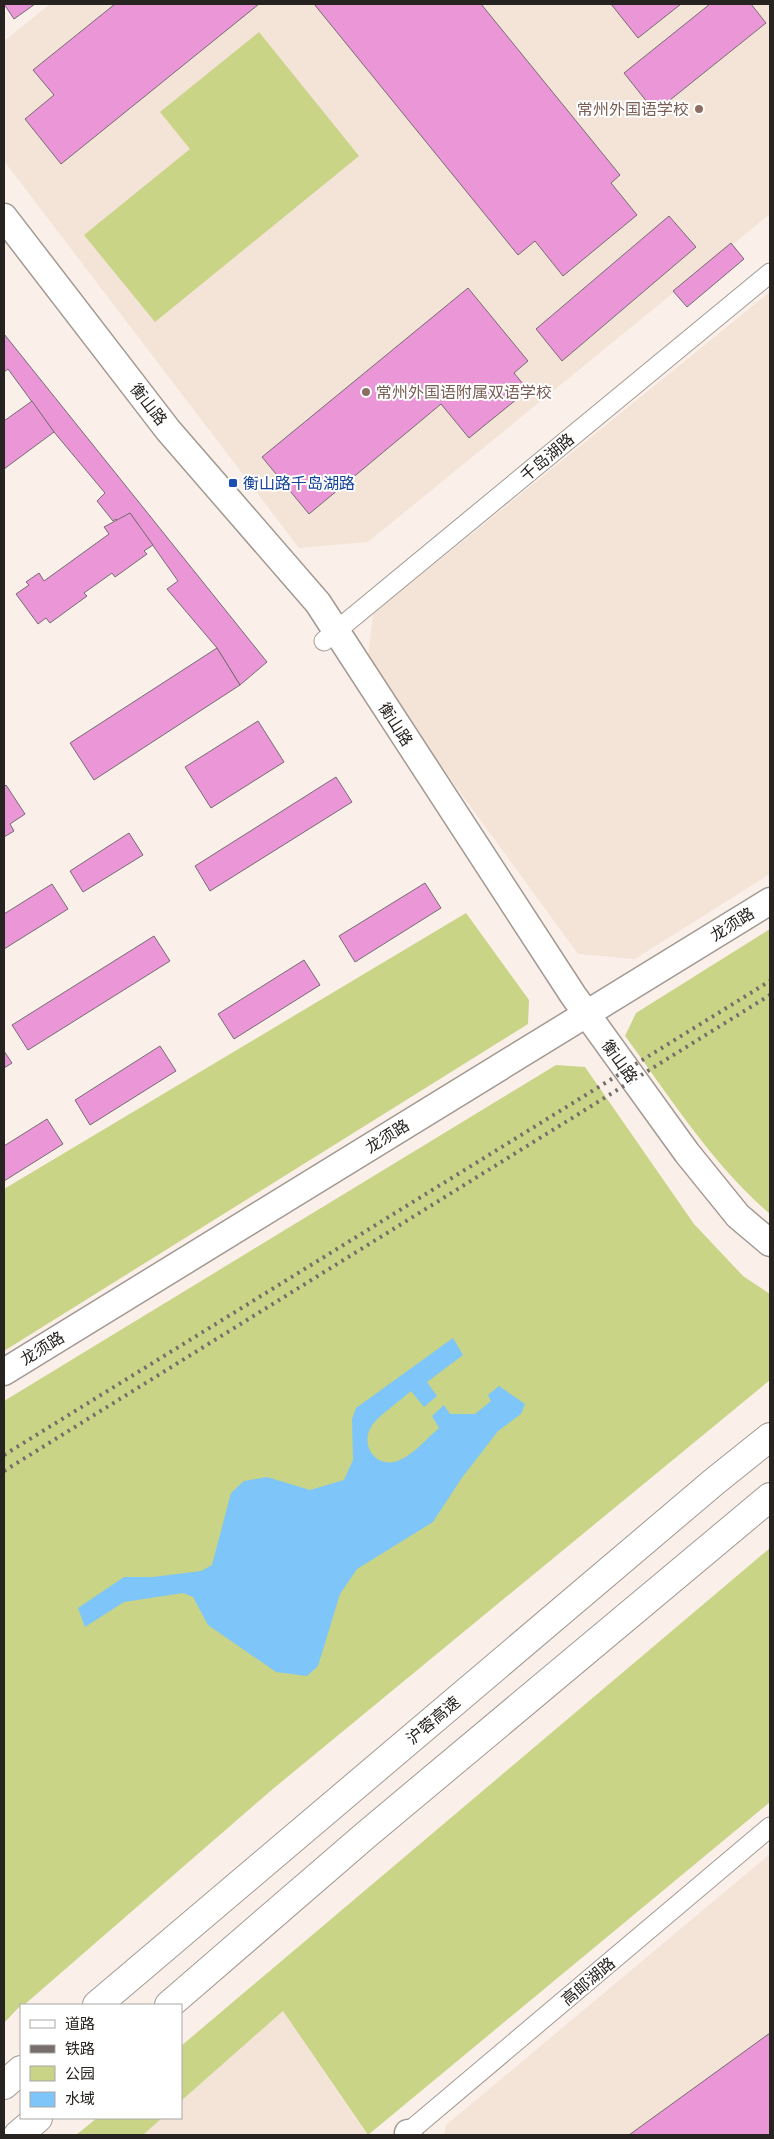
<svg xmlns="http://www.w3.org/2000/svg" width="774" height="2139" font-family="'Archivo Narrow','Noto Sans SC',sans-serif">
  <rect width="100%" height="100%" fill="#faf0e9"/>
  <!-- built -->
  <g fill="#f4e4d7">
    <polygon points="50,4 770,4 770,214 368,542 299,548 4,161 4,41"/>
    <polygon points="770,292 770,874 635,959 578,954 367,665 373,614"/>
    <polygon points="770,1854 770,2135 444,2135 446,2125"/>
    <polygon points="283,2011 367,2135 143,2135 162,2118 181,2118 181,2101"/>
  </g>
  <!-- green -->
  <g fill="#c9d486">
    <polygon points="259,32 359,156 155,322 84,235 190,149 160,112"/>
    <polygon points="466,913 529,1000 528,1024 4,1351 4,1189"/>
    <path d="M 770,929 L 770,1214 C 712,1164 670,1097 625,1036 L 636,1013 Z"/>
    <polygon points="556,1065 585,1067 694,1224 743,1276 770,1294 770,1380 274,1788 24,2005 21,2005 4,2023 4,1401"/>
    <polygon points="770,1548 770,1802 368,2135 283,2011 181,2101 181,2046"/>
    <polygon points="97,2118 162,2118 143,2135 76,2135"/>
  </g>
  <!-- water -->
  <path fill="#7ec5f9" d="M 453,1338 L 463,1355 L 427,1382 L 437,1396 L 424,1407 L 411,1391 C 399,1402 383,1412 373,1424 C 360,1440 371,1466 394,1462 C 410,1459 427,1438 439,1428 L 432,1416 L 444,1405 L 450,1414 L 475,1414 L 491,1401 L 488,1395 L 499,1386 L 525,1404 L 521,1414 L 498,1431 L 461,1479 L 433,1522 L 357,1569 L 340,1594 L 318,1666 L 307,1676 L 276,1672 L 208,1625 L 193,1597 L 183,1593 L 124,1602 L 85,1627 L 78,1608 L 124,1577 L 153,1577 L 201,1571 L 212,1565 L 231,1493 L 244,1481 L 267,1477 L 310,1490 L 344,1480 L 353,1460 L 352,1419 L 356,1408 Z"/>
  <!-- building -->
  <g fill="#ea96d7" stroke="#756c72">
    <polygon points="4,4 35,4 14,19"/>
    <polygon points="115,4 259,4 61,164 25,119 54,95 33,70"/>
    <polygon points="314,4 481,4 620,175 611,183 637,215 563,276 535,241 518,255"/>
    <polygon points="611,4 681,4 638,38"/>
    <polygon points="710,4 751,4 766,23 655,112 624,73"/>
    <polygon points="669,216 696,247 562,361 536,329"/>
    <polygon points="731,243 744,259 687,307 673,291"/>
    <polygon points="468,288 528,361 514,373 528,390 469,438 441,404 309,514 262,457"/>
    <polygon points="4,334 267,662 240,685 217,648 167,589 178,581 130,513 118,522 116,519 113,521 97,501 105,493 54,432 8,369 4,372"/>
    <polygon points="32,401 54,432 4,469 4,421"/>
    <polygon points="130,513 153,545 144,551 147,554 115,577 112,573 84,593 87,596 50,623 46,618 38,624 16,594 29,585 26,582 39,573 44,581 109,534 104,527"/>
    <polygon points="217,648 240,685 94,780 70,743"/>
    <polygon points="258,721 284,762 211,808 185,767"/>
    <polygon points="336,777 352,802 210,891 195,866"/>
    <polygon points="6,785 25,814 10,824 14,831 4,837 4,787"/>
    <polygon points="129,833 143,855 83,892 70,871"/>
    <polygon points="425,883 441,908 355,962 339,936"/>
    <polygon points="52,884 68,909 4,949 4,914"/>
    <polygon points="154,936 170,961 28,1050 12,1025"/>
    <polygon points="304,960 320,985 234,1039 218,1014"/>
    <polygon points="160,1046 176,1071 90,1125 75,1100"/>
    <polygon points="4,1051 12,1063 4,1068"/>
    <polygon points="47,1119 63,1144 4,1181 4,1146"/>
    <polygon points="770,2033 770,2135 629,2135"/>
  </g>
  <g fill="none" stroke-linecap="round" stroke-linejoin="round">
    <defs>
      <g id="street">
        <polyline points="324,641 770,273"/>
        <polyline points="405,2135 770,1827"/>
      </g>
      <g id="secondary">
        <polyline points="4,217 168,430 318,603 573,995 687,1153 738,1216 770,1243"/>
        <polyline points="4,1372 770,901"/>
        <polyline points="408,2133 409,2135"/>
      </g>
      <g id="highway">
        <polyline points="97,2005 715,1481 770,1437"/>
        <polyline points="169,2005 367,1834 770,1497"/>
        <polyline points="4,2085 21,2070"/>
        <polyline points="18,2135 38,2118"/>
      </g>
    </defs>
    <!-- street casing -->
    <use href="#street" stroke="#a29992" stroke-width="21"/>
    <!-- secondary casing -->
    <use href="#secondary" stroke="#a29992" stroke-width="29"/>
    <!-- highway casing -->
    <use href="#highway" stroke="#a29992" stroke-width="30"/>
    <!-- street -->
    <use href="#street" stroke="#fff" stroke-width="19"/>
    <!-- secondary -->
    <use href="#secondary" stroke="#fff" stroke-width="26"/>
    <!-- highway -->
    <use href="#highway" stroke="#fff" stroke-width="28"/>
    <!-- rail -->
    <g stroke="#756e6a" stroke-width="4" stroke-dasharray="2.5 5" stroke-linecap="butt">
      <polyline points="4,1455 770,981"/>
      <polyline points="4,1471 770,995"/>
    </g>
  </g>
  <!-- markers -->
  <g fill="#8d6e63" stroke="#fff" stroke-width="2">
    <circle cx="699" cy="109" r="5"/>
    <circle cx="366" cy="392" r="5"/>
  </g>
  <rect fill="#1a4fb4" stroke="#fff" stroke-width="2" x="228" y="478" width="10" height="10" rx="2.5"/>
  <g text-anchor="middle" dominant-baseline="central" stroke-width="4" stroke-linejoin="round" paint-order="stroke">
    <!-- education labels -->
    <g font-size="16" fill="#785e54" stroke="#fff" text-anchor="end">
      <text x="689" y="109">常州外国语学校</text>
      <text x="376" y="392" text-anchor="start">常州外国语附属双语学校</text>
    </g>
    <!-- street labels -->
    <g font-size="16" fill="#272320" stroke="#fff">
      <text transform="translate(149 404) rotate(52)">衡山路</text>
      <text transform="translate(547 457) rotate(-40)">千岛湖路</text>
      <text transform="translate(396 724) rotate(57)">衡山路</text>
      <text transform="translate(732 924) rotate(-32)">龙须路</text>
      <text transform="translate(620 1061) rotate(54)">衡山路</text>
      <text transform="translate(387 1136) rotate(-32)">龙须路</text>
      <text transform="translate(42 1348) rotate(-32)">龙须路</text>
      <text transform="translate(433 1720) rotate(-40)">沪蓉高速</text>
      <text transform="translate(588 1981) rotate(-40)">高邮湖路</text>
    </g>
    <!-- transit labels -->
    <g font-size="16" fill="#164399" stroke="#fff" text-anchor="start">
      <text x="243" y="483">衡山路千岛湖路</text>
    </g>
  </g>
  <!-- border -->
  <rect width="774" height="2139" fill="none" stroke="#272320" stroke-width="10"/>
  <!-- legend -->
  <rect x="20" y="2004" width="162" height="115" fill="#ffffff" stroke="#a9a7a6"/>
  <rect x="30" y="2020" width="25" height="8" fill="#ffffff" stroke="#a9a7a6"/>
  <text x="65" y="2029" font-size="15" fill="#272320">道路</text>
  <rect x="30" y="2045" width="25" height="8" fill="#756e6a" stroke="#a9a7a6"/>
  <text x="65" y="2054" font-size="15" fill="#272320">铁路</text>
  <rect x="30" y="2066" width="25" height="15" fill="#c9d486" stroke="#a9a7a6"/>
  <text x="65" y="2079" font-size="15" fill="#272320">公园</text>
  <rect x="30" y="2092" width="25" height="15" fill="#7ec5f9" stroke="#a9a7a6"/>
  <text x="65" y="2104" font-size="15" fill="#272320">水域</text>
</svg>
